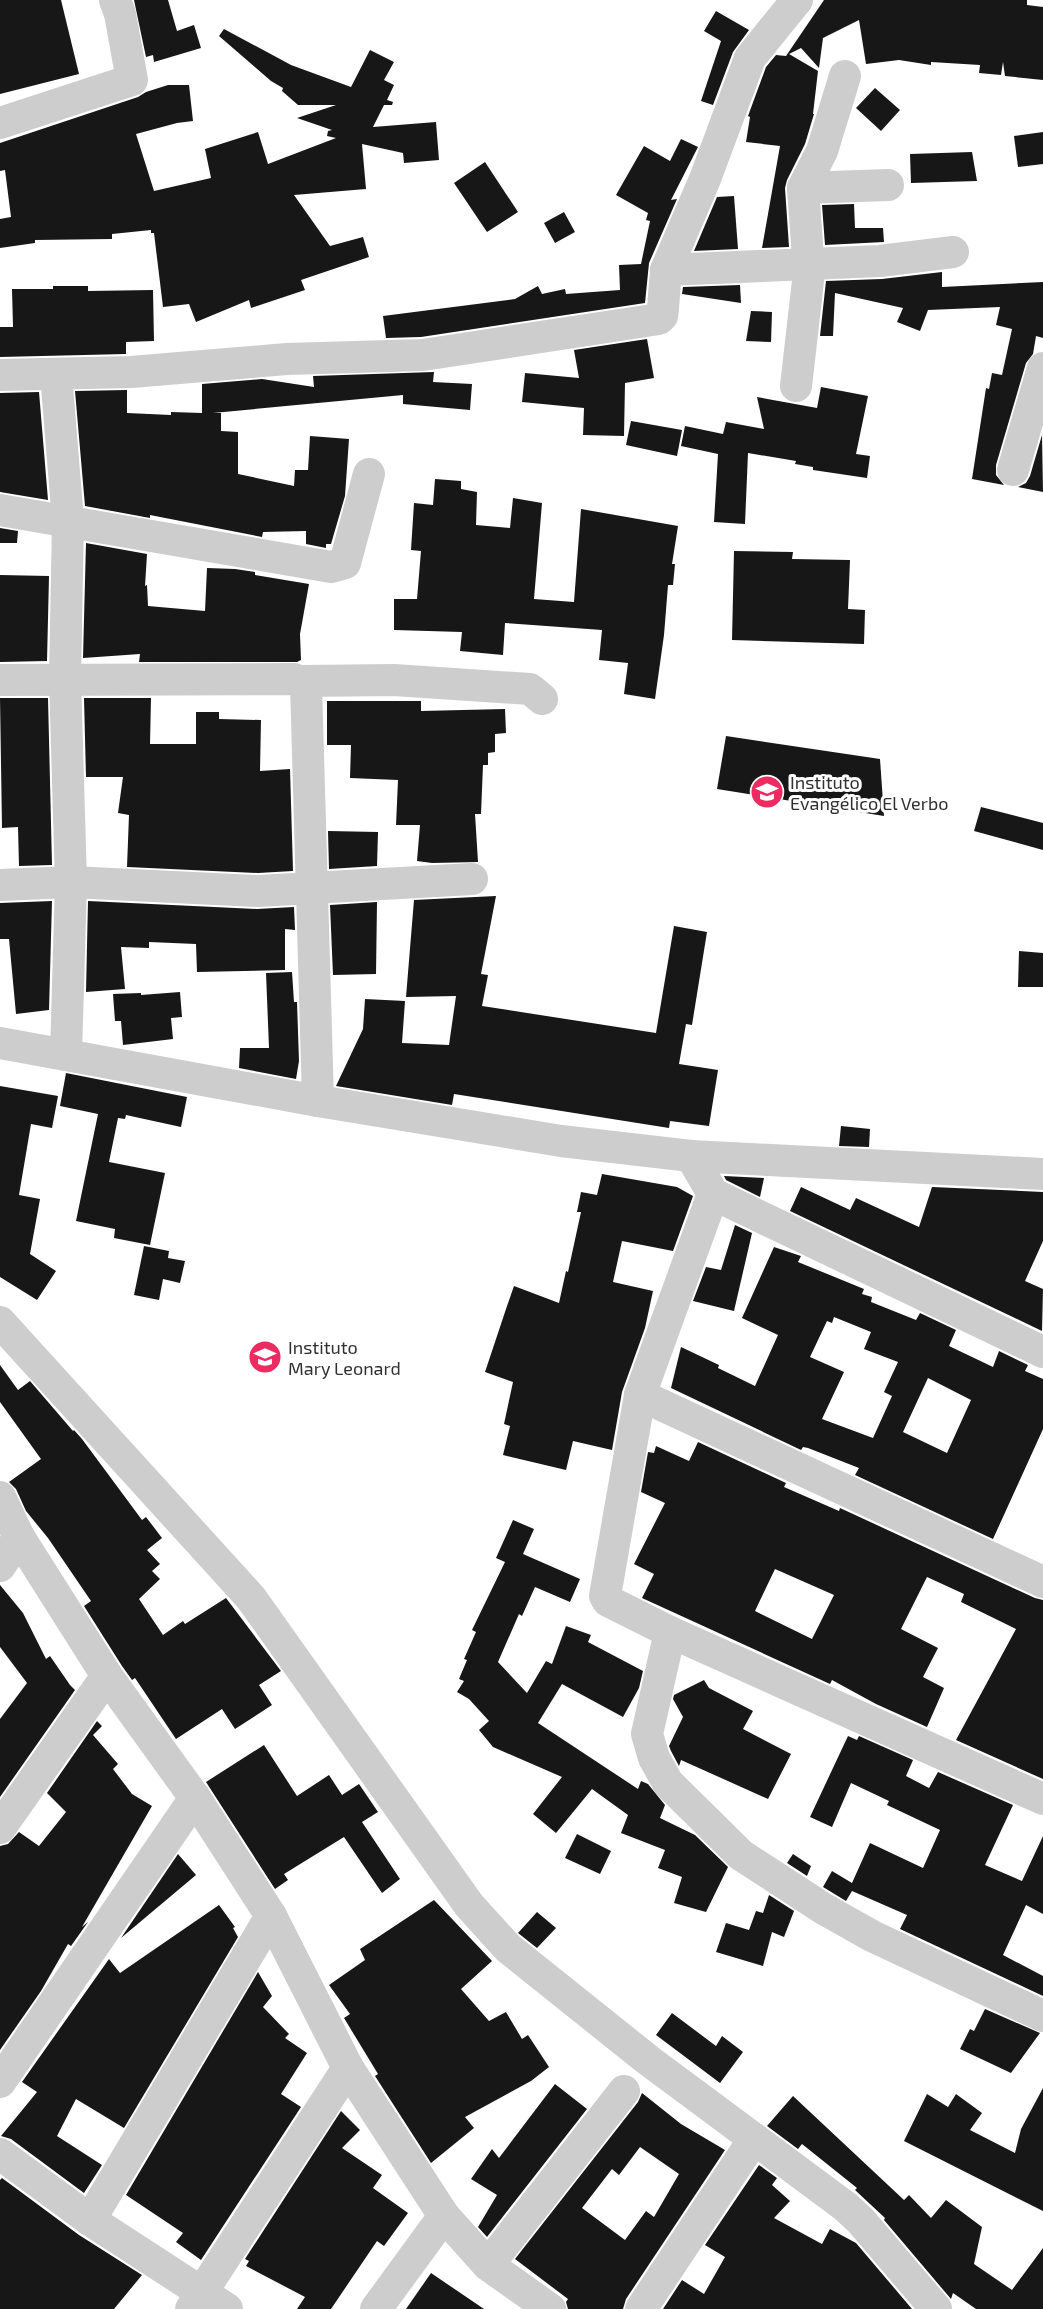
<svg xmlns="http://www.w3.org/2000/svg" width="1043" height="2309" font-family="'Exo 2',sans-serif">
  <rect width="100%" height="100%" fill="#fff"/>
  <!-- building -->
  <g fill="#171717" fill-rule="evenodd">
    <polygon points="0,0 61,0 79,74 0,94"/>
    <polygon points="134,0 168,0 177,31 194,25 201,48 154,62 153,55 146,57"/>
    <polygon points="824,0 1027,0 1027,5 1043,7 1043,80 1005,76 1003,62 1001,75 979,73 980,65 931,62 931,65 899,60 866,64 859,20 823,38 819,68 801,48 789,54 818,71 813,114 814,114 805,144 787,180 785,188 789,247 762,248 780,146 746,142 750,117 748,116 766,67 776,55 786,56"/>
    <polygon points="716,11 749,30 733,52 713,105 701,101 721,41 704,31"/>
    <polygon points="224,29 291,65 351,87 370,50 394,62 384,80 394,85 387,100 393,102 392,105 384,105 373,127 436,122 439,160 404,163 403,153 362,144 366,189 294,195 330,246 363,237 369,257 301,280 305,290 251,308 249,300 196,322 189,304 163,307 154,233 151,233 151,230 112,234 112,239 35,240 35,243 0,248 0,219 11,217 5,170 0,171 0,143 138,97 146,92 168,85 189,85 193,121 177,123 136,134 154,191 211,178 205,149 258,132 268,164 336,138 327,136 328,131 332,130 297,118 336,105 298,105 282,91 283,88 271,81 219,36"/>
    <polygon points="875,88 900,110 881,131 856,108"/>
    <polygon points="1043,132 1043,164 1018,167 1014,136"/>
    <polygon points="681,139 698,147 671,200 677,199 649,263 645,303 421,337 386,338 383,316 515,299 538,286 542,294 565,289 566,294 620,290 619,265 641,264 650,221 646,220 648,213 616,195 644,146 670,161"/>
    <polygon points="972,152 977,181 911,183 910,154"/>
    <polygon points="485,162 518,212 487,232 454,183"/>
    <polygon points="734,196 738,249 694,251 717,197"/>
    <polygon points="854,204 855,228 883,228 884,242 825,245 822,205"/>
    <polygon points="564,212 575,232 555,243 544,223"/>
    <polygon points="942,272 942,287 1043,282 1043,338 1036,336 1033,354 1026,363 996,465 996,475 1004,485 972,479 986,388 989,389 992,373 1002,375 1012,329 996,325 1000,307 928,310 920,331 897,322 903,308 835,293 833,336 820,336 826,281 882,279"/>
    <polygon points="740,285 741,303 682,294 683,287"/>
    <polygon points="53,286 88,286 88,291 153,290 154,341 126,342 126,354 0,357 0,327 13,327 12,289 53,289"/>
    <polygon points="751,311 772,312 771,342 746,341"/>
    <polygon points="647,339 654,378 625,383 624,436 583,435 584,408 522,402 525,373 579,378 574,350"/>
    <polygon points="434,372 433,382 472,384 470,410 403,404 403,395 213,413 221,413 221,431 238,432 238,474 294,486 295,470 308,470 310,436 349,439 345,496 331,544 326,544 326,548 306,544 306,531 263,532 262,537 150,515 150,518 85,506 75,391 127,390 127,413 171,415 171,412 202,413 202,384 262,379 314,387 313,376"/>
    <polygon points="821,387 868,396 856,454 870,456 867,478 813,470 813,467 795,464 796,461 748,453 745,524 714,522 718,454 681,446 685,426 723,434 726,422 764,429 757,397 817,408"/>
    <polygon points="39,392 48,500 0,492 0,393"/>
    <polygon points="631,421 682,430 677,456 626,445"/>
    <polygon points="1042,435 1043,492 1018,487 1026,483 1030,476"/>
    <polygon points="435,479 461,481 461,489 477,492 476,525 510,528 513,498 542,503 534,599 574,602 581,509 678,526 672,564 675,564 673,585 668,585 664,635 655,699 624,694 628,663 599,660 602,630 505,623 503,655 460,651 462,632 394,630 394,599 417,599 421,551 411,550 414,503 433,505"/>
    <polygon points="0,528 18,531 17,543 0,543"/>
    <polygon points="86,543 147,554 145,586 147,585 148,606 205,611 207,568 235,569 255,572 255,575 309,584 300,634 301,660 297,662 139,662 140,654 83,658"/>
    <polygon points="734,551 793,552 792,559 850,560 848,609 865,610 864,644 732,640"/>
    <polygon points="0,575 49,576 47,661 0,662"/>
    <polygon points="0,698 48,698 52,865 19,866 18,827 2,828"/>
    <polygon points="84,698 151,698 150,744 196,744 196,712 219,712 219,719 261,720 260,771 290,769 293,871 258,873 127,867 129,815 118,813 123,777 86,777"/>
    <polygon points="327,701 421,701 421,711 505,709 506,733 495,734 495,752 488,753 488,765 483,765 481,814 475,814 478,862 432,863 417,861 420,825 396,825 398,780 350,778 351,745 327,745"/>
    <polygon points="726,736 880,759 884,816 717,789"/>
    <polygon points="981,807 1043,823 1043,850 974,831"/>
    <polygon points="328,831 378,832 377,866 329,869"/>
    <polygon points="496,896 481,974 488,975 482,1006 656,1033 674,926 707,932 692,1025 686,1024 679,1064 718,1070 709,1126 670,1121 669,1128 454,1094 452,1105 336,1086 363,1029 365,999 405,1001 402,1043 449,1045 456,996 406,997 414,900"/>
    <polygon points="52,901 49,1010 16,1014 9,939 0,939 0,903"/>
    <polygon points="88,901 257,909 294,907 295,930 285,929 285,970 197,972 196,944 149,942 149,948 121,947 125,989 86,992"/>
    <polygon points="377,902 376,974 333,975 330,905"/>
    <polygon points="1019,951 1043,953 1043,987 1018,987"/>
    <polygon points="292,972 294,1002 297,1002 299,1061 296,1079 239,1068 240,1048 269,1048 266,973"/>
    <polygon points="180,992 182,1017 171,1018 173,1039 123,1045 121,1021 115,1021 113,994 141,993 141,995"/>
    <polygon points="66,1073 187,1097 181,1127 126,1115 125,1119 118,1118 109,1162 165,1173 150,1245 114,1238 115,1229 76,1221 98,1114 60,1106"/>
    <polygon points="0,1086 58,1096 52,1128 31,1124 19,1195 40,1199 30,1254 56,1271 37,1300 0,1277"/>
    <polygon points="841,1126 870,1129 869,1147 839,1146"/>
    <polygon points="602,1174 677,1187 693,1196 673,1251 622,1241 613,1282 653,1291 645,1328 622,1392 612,1450 573,1441 566,1470 503,1455 510,1426 504,1424 513,1382 485,1372 507,1306 514,1286 559,1303 566,1271 568,1272 581,1212 577,1212 581,1192 597,1195"/>
    <polygon points="724,1176 764,1178 760,1197 726,1180"/>
    <polygon points="801,1187 850,1210 856,1198 919,1227 932,1187 1043,1192 1043,1241 1025,1281 1043,1289 1042,1331 790,1211"/>
    <polygon points="735,1225 752,1233 734,1311 693,1301 706,1267 721,1270"/>
    <polygon points="144,1246 169,1251 168,1258 185,1261 180,1283 163,1279 159,1300 134,1295"/>
    <path d="M 774,1247 L 801,1256 L 798,1262 L 864,1289 L 862,1294 L 872,1297 L 871,1302 L 916,1320 L 920,1313 L 956,1330 L 949,1346 L 993,1367 L 999,1351 L 1028,1365 L 1025,1371 L 1043,1379 L 1043,1429 L 993,1539 L 855,1475 L 859,1468 L 808,1448 L 803,1447 L 801,1450 L 671,1388 L 681,1347 L 719,1365 L 718,1368 L 755,1386 L 778,1335 L 742,1318 ZM 834,1317 L 871,1332 L 864,1349 L 898,1362 L 884,1392 L 892,1396 L 873,1438 L 822,1419 L 844,1372 L 810,1357 L 827,1321 L 832,1323 ZM 928,1378 L 971,1400 L 947,1453 L 903,1432 Z"/>
    <polygon points="0,1365 18,1390 30,1381 73,1431 74,1430 82,1439 142,1520 146,1517 162,1538 147,1550 160,1564 152,1571 160,1579 139,1599 163,1635 183,1621 185,1624 226,1598 281,1671 259,1685 272,1705 235,1729 222,1709 176,1739 135,1678 132,1680 122,1666 84,1606 91,1601 48,1538 26,1511 16,1489 9,1482 41,1459 0,1402"/>
    <path d="M 698,1442 L 786,1483 L 784,1487 L 839,1511 L 840,1508 L 1035,1598 L 1043,1600 L 1043,1779 L 956,1740 L 1016,1629 L 961,1602 L 964,1594 L 927,1577 L 901,1629 L 938,1648 L 923,1677 L 944,1688 L 927,1727 L 876,1704 L 832,1680 L 830,1684 L 642,1598 L 654,1574 L 634,1564 L 665,1503 L 641,1492 L 648,1452 L 654,1453 L 656,1446 L 689,1461 ZM 775,1569 L 834,1595 L 812,1639 L 755,1611 Z"/>
    <polygon points="513,1520 534,1529 523,1554 580,1579 570,1602 535,1587 522,1616 519,1614 498,1662 527,1693 546,1661 552,1664 566,1626 591,1635 588,1642 643,1671 639,1688 623,1717 562,1684 538,1723 638,1789 641,1781 648,1784 665,1805 660,1818 695,1835 728,1867 706,1912 674,1903 682,1877 658,1868 665,1850 621,1833 628,1815 592,1789 556,1833 533,1814 562,1777 493,1747 479,1730 489,1721 469,1699 457,1692 464,1681 459,1679 467,1660 464,1659 476,1632 472,1630 505,1562 496,1558"/>
    <polygon points="0,1585 23,1613 46,1659 50,1656 70,1685 75,1690 0,1797 0,1719 27,1683 0,1647"/>
    <polygon points="704,1680 709,1688 753,1711 743,1729 791,1754 768,1799 681,1760 679,1766 671,1751 669,1746 683,1717 673,1699 674,1695"/>
    <polygon points="97,1721 102,1726 93,1735 118,1764 113,1769 132,1794 152,1806 82,1927 88,1922 71,1946 68,1944 41,1991 0,2050 0,1846 8,1844 19,1832 39,1846 66,1812 47,1793"/>
    <polygon points="848,1736 857,1740 859,1736 913,1760 906,1776 929,1788 938,1772 1013,1805 985,1865 1022,1881 1043,1836 1043,1914 1026,1905 1003,1955 1043,1976 1043,1996 900,1929 907,1915 852,1891 846,1901 823,1887 832,1871 852,1883 870,1843 923,1868 940,1830 887,1805 889,1801 851,1783 832,1827 810,1817"/>
    <polygon points="264,1745 297,1796 329,1775 342,1795 359,1784 378,1812 362,1822 400,1879 382,1893 344,1837 284,1874 288,1880 275,1889 206,1782"/>
    <polygon points="577,1834 611,1851 600,1874 565,1858"/>
    <polygon points="178,1854 196,1875 121,1938"/>
    <polygon points="793,1854 811,1866 807,1876 787,1863"/>
    <polygon points="769,1895 794,1911 784,1937 772,1932 763,1966 716,1952 726,1923 749,1930 756,1911 763,1913"/>
    <polygon points="434,1900 492,1961 461,1989 489,2021 506,2012 522,2039 528,2035 549,2067 531,2081 465,2117 474,2128 431,2163 375,2076 378,2074 344,2018 350,2014 329,1985 365,1960 360,1949"/>
    <polygon points="219,1905 235,1927 233,1928 238,1937 124,2128 76,2099 57,2136 102,2165 84,2193 11,2139 1,2136 37,2092 22,2082 109,1959 120,1973"/>
    <polygon points="537,1912 556,1928 537,1948 518,1933"/>
    <polygon points="258,1972 272,1996 263,2007 289,2034 285,2038 307,2053 281,2094 301,2107 201,2260 176,2242 183,2233 126,2195"/>
    <polygon points="985,2009 1040,2033 1011,2073 960,2049 970,2029 974,2031"/>
    <polygon points="672,2013 716,2046 722,2036 743,2052 720,2083 656,2035"/>
    <polygon points="555,2084 587,2109 487,2237 478,2227 497,2195 471,2179 492,2149 499,2158"/>
    <polygon points="1043,2088 1043,2211 904,2141 927,2094 948,2107 956,2094 982,2113 970,2130 1015,2153 1021,2129"/>
    <path d="M 642,2093 L 681,2124 L 725,2150 L 626,2299 L 623,2309 L 568,2309 L 566,2302 L 568,2299 L 515,2259 L 638,2102 ZM 640,2147 L 679,2174 L 654,2217 L 646,2211 L 625,2240 L 582,2208 L 612,2169 L 619,2175 Z"/>
    <polygon points="793,2096 904,2200 909,2195 931,2218 946,2200 982,2227 974,2264 1012,2290 1043,2248 1043,2309 976,2309 953,2293 951,2299 884,2220 885,2218 855,2190 857,2188 802,2144 798,2149 767,2126"/>
    <polygon points="341,2111 360,2130 342,2148 382,2175 373,2188 408,2213 384,2246 377,2241 331,2309 297,2309 305,2297 246,2266 249,2261 245,2259"/>
    <polygon points="759,2165 777,2178 772,2185 790,2201 774,2218 822,2244 830,2229 856,2243 912,2309 663,2309 682,2280 704,2294 725,2257 705,2245"/>
    <polygon points="2,2178 79,2235 142,2275 114,2309 0,2309 0,2180"/>
    <polygon points="431,2273 484,2309 406,2309"/>
  </g>
  <g fill="none" stroke-linecap="round" stroke-linejoin="round">
    <!-- minor -->
    <g stroke="#cdcdcd" stroke-width="32">
      <polyline points="0,123 132,80 120,14 115,0"/>
      <polyline points="803,188 888,185"/>
      <polyline points="666,270 880,261 953,252"/>
      <polyline points="56,374 68,521 65,679 71,882 66,1055"/>
      <polyline points="0,375 131,372 287,359 423,355 659,319 662,316 663,308 666,270 705,179 750,58 797,0"/>
      <polyline points="796,386 809,272 803,188 822,151 845,76"/>
      <polyline points="1013,470 1043,368"/>
      <polyline points="0,510 331,567 345,563 369,474"/>
      <polyline points="0,680 294,679 306,684 318,1101"/>
      <polyline points="302,681 394,680 530,689 542,699"/>
      <polyline points="0,885 71,882 258,891 472,879"/>
      <polyline points="0,1043 318,1101 561,1141 691,1156 1043,1174"/>
      <polyline points="691,1156 713,1194 640,1395 605,1596 608,1601 670,1632 1043,1799"/>
      <polyline points="713,1194 1043,1352"/>
      <polyline points="0,1322 251,1598 469,1905 508,1948 648,2060 846,2207 861,2221 936,2309"/>
      <polyline points="640,1395 1043,1582"/>
      <polyline points="0,1497 19,1537 107,1676 195,1798 271,1916 348,2068 444,2216 488,2265 550,2309"/>
      <polyline points="0,1566 19,1537"/>
      <polyline points="670,1632 647,1734 654,1758 668,1783 741,1855 824,1909 872,1936 1043,2016"/>
      <polyline points="0,1828 107,1676"/>
      <polyline points="0,2082 195,1798"/>
      <polyline points="0,2154 90,2220 227,2309"/>
      <polyline points="90,2220 271,1916"/>
      <polyline points="488,2265 624,2091"/>
      <polyline points="191,2309 348,2068"/>
      <polyline points="376,2309 444,2216"/>
      <polyline points="641,2309 754,2139"/>
    </g>
  </g>
  <!-- icons -->
  <defs>
    <symbol id="school-disc" viewBox="-11 -11 22 22"><circle r="9.5" fill="#ec2c61" stroke="#fff"/><path d="M0-5L7-2L0 1L-7-2ZM-4 1L0 2.5L4 1V4Q0 6-4 4Z" fill="#fff"/></symbol>
  </defs>
  <g fill-rule="evenodd">
    <use href="#school-disc" x="748" y="773" width="38" height="38"/>
    <use href="#school-disc" x="246" y="1338" width="38" height="38"/>
  </g>
  <g text-anchor="middle" dominant-baseline="central" stroke-width="6" stroke-linejoin="round" paint-order="stroke">
    <!-- poi labels -->
    <g font-size="18" fill="#303030" stroke="#fff" text-anchor="start">
      <text x="790" y="782">Instituto<tspan x="790" dy="21">Evangélico El Verbo</tspan></text>
      <text x="288" y="1347">Instituto<tspan x="288" dy="21">Mary Leonard</tspan></text>
    </g>
  </g>
</svg>
